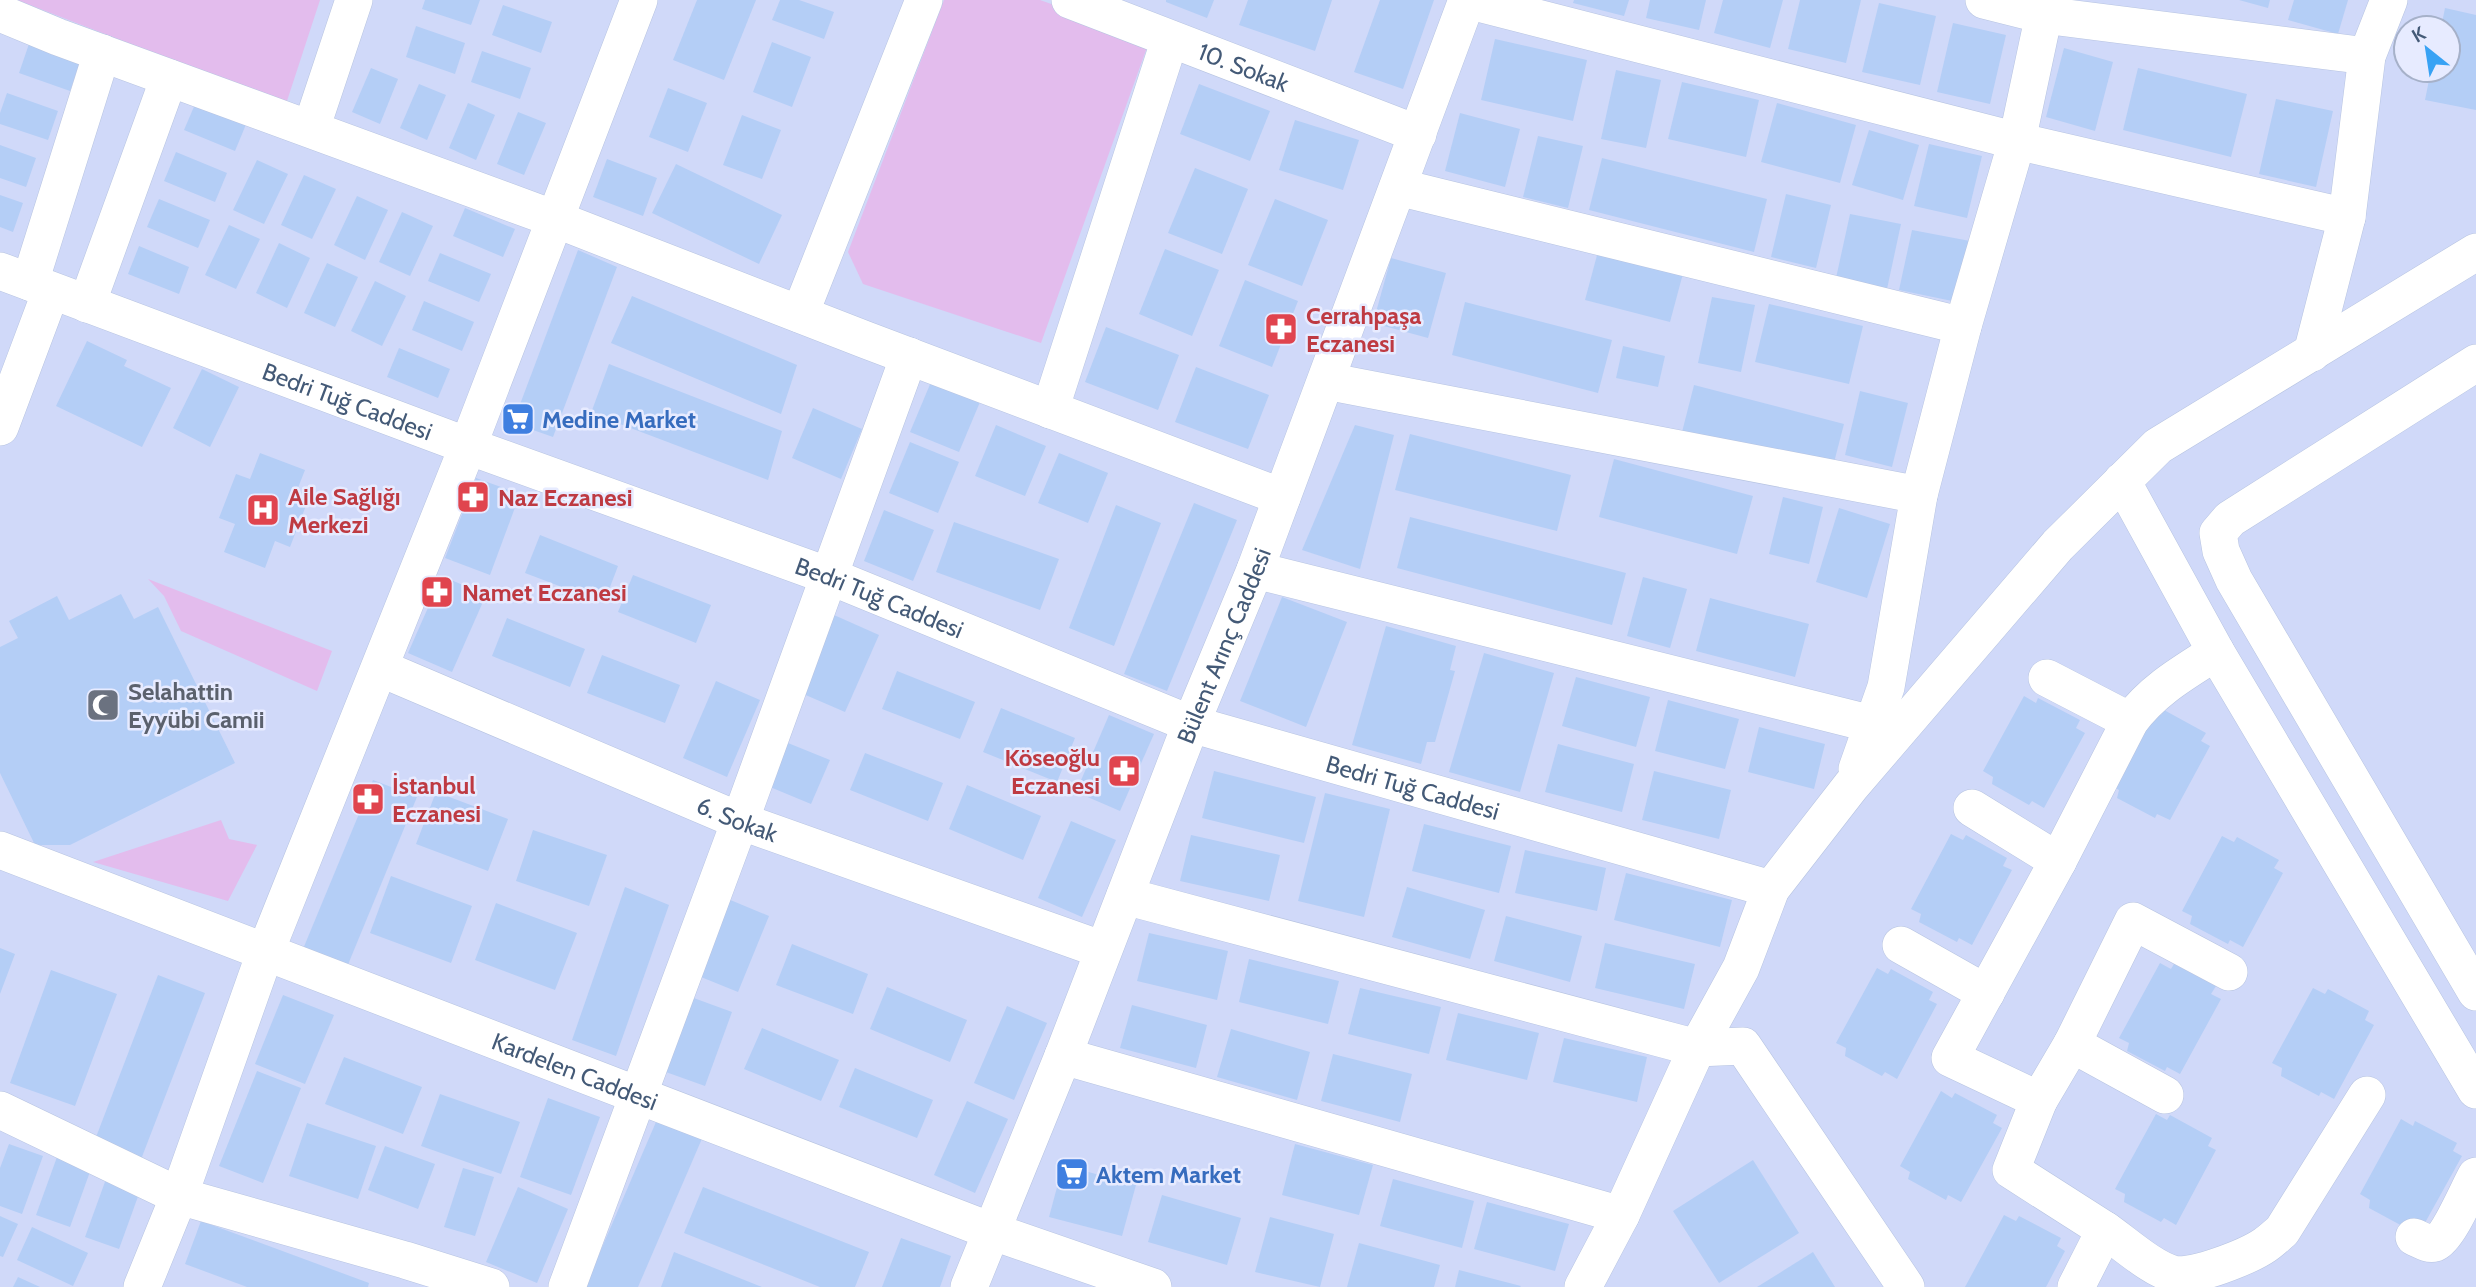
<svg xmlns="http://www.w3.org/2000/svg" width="2476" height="1287" font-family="Cabin,sans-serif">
  <rect width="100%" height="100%" fill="#dfe4fe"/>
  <!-- residential -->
  <path fill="#d0d9f9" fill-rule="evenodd" d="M 0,0 L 2476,0 L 2476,1287 L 0,1287 ZM 2406,28 L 2448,28 L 2448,70 L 2406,70 Z"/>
  <!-- green -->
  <g fill="#e3bced">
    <polygon points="17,0 320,0 286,104"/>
    <polygon points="944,0 1040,0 1150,39 1041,343 863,284 848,252"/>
    <polygon points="148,579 332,651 317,691 181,631 164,596"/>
    <polygon points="221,820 229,839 257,845 228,901 93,862"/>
  </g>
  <!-- building -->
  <g fill="#b4cef6">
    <polygon points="425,0 480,0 471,25 422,9"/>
    <polygon points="697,0 756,0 724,80 673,60"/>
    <polygon points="780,0 799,0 834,12 824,39 772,20"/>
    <polygon points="1166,0 1214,0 1207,18 1166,2"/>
    <polygon points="1248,0 1332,0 1315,51 1239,25"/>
    <polygon points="1380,0 1434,0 1403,89 1354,72"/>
    <polygon points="1574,0 1629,0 1624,16 1573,3"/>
    <polygon points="1650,0 1706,0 1699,30 1646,18"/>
    <polygon points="1723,0 1783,0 1770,48 1714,33"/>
    <polygon points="1800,0 1861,0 1846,63 1788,49"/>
    <polygon points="2239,0 2270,0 2268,8"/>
    <polygon points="2294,0 2348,0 2338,34 2288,20"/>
    <polygon points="1879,3 1936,16 1920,85 1862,72"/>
    <polygon points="503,5 552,22 541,53 492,35"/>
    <polygon points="2445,8 2476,15 2476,110 2425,100 2431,70 2448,70 2448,28 2441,28"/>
    <polygon points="1953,23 2006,35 1990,104 1937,92"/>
    <polygon points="416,26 465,43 455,74 406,57"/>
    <polygon points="1495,39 1587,60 1573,121 1481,100"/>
    <polygon points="772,42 811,57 792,107 753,92"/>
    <polygon points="29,44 80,62 70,91 19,73"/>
    <polygon points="2064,48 2113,62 2095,131 2046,117"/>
    <polygon points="482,51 531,68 520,99 471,82"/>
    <polygon points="371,68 398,79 380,124 352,112"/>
    <polygon points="2138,68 2247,94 2231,157 2123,130"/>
    <polygon points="1616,70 1661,80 1646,148 1601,139"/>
    <polygon points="1682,82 1759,100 1746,157 1668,139"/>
    <polygon points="419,84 446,95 427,140 400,128"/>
    <polygon points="1199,84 1270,111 1250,161 1180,134"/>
    <polygon points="668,88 707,103 688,152 649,137"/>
    <polygon points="7,93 58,111 48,140 0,124 0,113"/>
    <polygon points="2276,99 2333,111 2316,187 2259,174"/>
    <polygon points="196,102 247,122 235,151 184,130"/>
    <polygon points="468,103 495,115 476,160 449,148"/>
    <polygon points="1777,103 1856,125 1840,183 1761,162"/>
    <polygon points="518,112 546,123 524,175 497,164"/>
    <polygon points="1460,113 1520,129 1505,187 1445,171"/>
    <polygon points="742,115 781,130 762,179 723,165"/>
    <polygon points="1295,120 1359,140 1343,190 1279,170"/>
    <polygon points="1869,130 1919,145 1903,200 1852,185"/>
    <polygon points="1538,136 1583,146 1568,208 1523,197"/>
    <polygon points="1929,144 1982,156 1967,218 1914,206"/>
    <polygon points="0,145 36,158 26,187 0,178"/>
    <polygon points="176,152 227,173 215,202 164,181"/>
    <polygon points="1602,158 1767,199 1754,252 1589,210"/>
    <polygon points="607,159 657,178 643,216 593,197"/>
    <polygon points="257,160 288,174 264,224 233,210"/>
    <polygon points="676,164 782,215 759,264 652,213"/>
    <polygon points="1195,168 1248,189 1222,254 1168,233"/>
    <polygon points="304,175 336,189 312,239 281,225"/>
    <polygon points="1786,194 1831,205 1816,268 1771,257"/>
    <polygon points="0,195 23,203 13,232 0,227"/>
    <polygon points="357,196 388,210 365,260 334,245"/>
    <polygon points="159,199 210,220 198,248 147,227"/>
    <polygon points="1275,199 1328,220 1302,286 1248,265"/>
    <polygon points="465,208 515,229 503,257 453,236"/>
    <polygon points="402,212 433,226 410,276 379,262"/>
    <polygon points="1850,214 1901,224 1887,289 1836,278"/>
    <polygon points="229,225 260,239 236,289 205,275"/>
    <polygon points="1912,230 1970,241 1957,302 1899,290"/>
    <polygon points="279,243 310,258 287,308 256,293"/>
    <polygon points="1600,244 1685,266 1670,322 1585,300"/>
    <polygon points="139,246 189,267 179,294 128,274"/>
    <polygon points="1165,249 1219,270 1192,336 1139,314"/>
    <polygon points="578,250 617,267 553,437 513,423"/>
    <polygon points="440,253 491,274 479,302 428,281"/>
    <polygon points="1391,258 1446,273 1428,338 1373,323"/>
    <polygon points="327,263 358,277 335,327 304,313"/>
    <polygon points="1245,280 1298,301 1272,367 1219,346"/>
    <polygon points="375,281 406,296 382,346 351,331"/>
    <polygon points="632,296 797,365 781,414 611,343"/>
    <polygon points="1712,297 1755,305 1741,372 1698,363"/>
    <polygon points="424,301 474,322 462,351 412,330"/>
    <polygon points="1465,302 1612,340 1598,393 1452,355"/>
    <polygon points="1769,304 1863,326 1849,384 1755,362"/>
    <polygon points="1106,327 1179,355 1158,410 1085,382"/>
    <polygon points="87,341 127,360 124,366 171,388 142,447 56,406"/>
    <polygon points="1623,346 1665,356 1658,387 1616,378"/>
    <polygon points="399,348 450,369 438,398 387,377"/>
    <polygon points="609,364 782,431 768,480 591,413"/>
    <polygon points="1196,367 1269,395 1248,449 1175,422"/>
    <polygon points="202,369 239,387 210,447 173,428"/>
    <polygon points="931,382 980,402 959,452 910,432"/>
    <polygon points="1694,385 1844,424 1831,474 1681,436"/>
    <polygon points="1860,391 1908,403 1892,467 1845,455"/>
    <polygon points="813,408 862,429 841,479 792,458"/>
    <polygon points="996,425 1046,446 1025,496 975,476"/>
    <polygon points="1355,425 1394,435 1360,569 1302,550"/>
    <polygon points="1410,434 1571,475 1557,531 1395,490"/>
    <polygon points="910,442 959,462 938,513 889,493"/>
    <polygon points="260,453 305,470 294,498 307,503 290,547 275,541 265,568 224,552 235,524 219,518 236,474 250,479"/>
    <polygon points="1059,453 1108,473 1088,523 1038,503"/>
    <polygon points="1614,459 1753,496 1737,554 1599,517"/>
    <polygon points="476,478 520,494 490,575 445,558"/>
    <polygon points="1783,497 1823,507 1809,564 1769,554"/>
    <polygon points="1194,503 1237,520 1167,691 1124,674"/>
    <polygon points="1116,505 1161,523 1114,646 1069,628"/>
    <polygon points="1839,508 1890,524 1867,598 1816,582"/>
    <polygon points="884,510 934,530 913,581 864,561"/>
    <polygon points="1410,517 1626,573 1612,625 1397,568"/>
    <polygon points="954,522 1059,559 1040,610 936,572"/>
    <polygon points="540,535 618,566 604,603 525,573"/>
    <polygon points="633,575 711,605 696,643 618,612"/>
    <polygon points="442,576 486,595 452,672 408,653"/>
    <polygon points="1643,577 1687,589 1670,648 1627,636"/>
    <polygon points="121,594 134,619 158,607 235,763 70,845 35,845 0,773 0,647 18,638 9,621 57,596 69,620"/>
    <polygon points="1282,597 1347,622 1306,727 1240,701"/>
    <polygon points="1710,598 1809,624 1795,677 1696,651"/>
    <polygon points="834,615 879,635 845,712 801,693"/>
    <polygon points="507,618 585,649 570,687 492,656"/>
    <polygon points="1386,626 1456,646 1450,670 1455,671 1435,742 1427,742 1421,764 1352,745"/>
    <polygon points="1484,653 1554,673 1520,792 1449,772"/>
    <polygon points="602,655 680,685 665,723 587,693"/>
    <polygon points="897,671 975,702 960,739 882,709"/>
    <polygon points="1576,677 1650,697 1636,747 1562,726"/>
    <polygon points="716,681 760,700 727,777 683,758"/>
    <polygon points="2024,696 2036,703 2038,698 2080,720 2076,728 2085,733 2044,808 2032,801 2029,805 1992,784 1993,777 1983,771"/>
    <polygon points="1668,700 1739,719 1725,769 1655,751"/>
    <polygon points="1001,708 1075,738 1057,782 983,752"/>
    <polygon points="2149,709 2161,715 2164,710 2206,733 2201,741 2210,746 2170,820 2157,814 2155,818 2117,798 2119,790 2109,784"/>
    <polygon points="1109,715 1154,734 1120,811 1076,792"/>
    <polygon points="1759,727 1825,744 1814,789 1748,772"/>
    <polygon points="788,743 830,760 811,804 770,787"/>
    <polygon points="1558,744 1634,764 1622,812 1545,792"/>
    <polygon points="865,753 943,783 928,821 850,790"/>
    <polygon points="1214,771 1316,797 1304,843 1202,818"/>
    <polygon points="1654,771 1731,790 1719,839 1642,820"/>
    <polygon points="373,780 417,797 347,967 303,949"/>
    <polygon points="967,785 1041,816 1023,860 949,829"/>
    <polygon points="436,792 508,819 488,871 416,844"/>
    <polygon points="1325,793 1390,809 1364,917 1298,901"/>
    <polygon points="1071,821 1116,840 1082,917 1038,898"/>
    <polygon points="1424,824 1511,846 1499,893 1412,871"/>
    <polygon points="533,830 607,855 589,906 516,881"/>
    <polygon points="1951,834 1963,840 1966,835 2007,858 2003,866 2012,870 1972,945 1959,938 1957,942 1919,922 1921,914 1911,909"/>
    <polygon points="1191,835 1280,855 1269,901 1180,881"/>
    <polygon points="2222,836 2234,842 2237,837 2279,860 2274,868 2283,873 2243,947 2230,940 2228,944 2190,924 2192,916 2182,911"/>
    <polygon points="1525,850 1606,868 1597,911 1515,893"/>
    <polygon points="1626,873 1732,900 1720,947 1614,920"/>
    <polygon points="391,876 472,906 451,963 370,933"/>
    <polygon points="625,887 669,905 616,1056 572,1040"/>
    <polygon points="1407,887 1485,910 1470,959 1392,937"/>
    <polygon points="728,899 769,916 738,992 696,975"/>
    <polygon points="496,903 577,933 555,990 475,960"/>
    <polygon points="1506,916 1582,936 1570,982 1494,961"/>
    <polygon points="1149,933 1228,951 1217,1000 1137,981"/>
    <polygon points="1605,943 1695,964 1684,1009 1595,988"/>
    <polygon points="792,944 868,974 853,1014 776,985"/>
    <polygon points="0,948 15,954 0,994"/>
    <polygon points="1249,959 1339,981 1328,1024 1239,1002"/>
    <polygon points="2160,963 2171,969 2174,964 2216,986 2211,994 2221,999 2180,1074 2167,1067 2165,1071 2127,1051 2129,1043 2119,1038"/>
    <polygon points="1877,968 1888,974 1891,969 1933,992 1929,1000 1937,1004 1897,1079 1885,1072 1882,1076 1845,1056 1846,1048 1836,1043"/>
    <polygon points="51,970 117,994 75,1106 10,1083"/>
    <polygon points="158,975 205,993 140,1162 93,1145"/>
    <polygon points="887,987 967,1020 950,1062 870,1029"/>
    <polygon points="1360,988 1441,1007 1429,1054 1348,1034"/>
    <polygon points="2313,988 2325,994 2328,989 2369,1011 2365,1020 2374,1025 2334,1099 2321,1092 2319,1096 2281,1076 2282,1068 2272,1063"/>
    <polygon points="283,995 334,1015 305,1084 255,1064"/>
    <polygon points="691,997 732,1012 705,1086 663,1071"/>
    <polygon points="1132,1005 1207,1025 1196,1068 1120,1048"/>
    <polygon points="1007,1006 1047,1023 1014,1100 974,1083"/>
    <polygon points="1458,1013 1539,1033 1527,1080 1446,1060"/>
    <polygon points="762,1028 839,1060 821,1101 744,1069"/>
    <polygon points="1231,1029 1310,1052 1297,1100 1217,1077"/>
    <polygon points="1564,1038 1647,1057 1637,1102 1553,1082"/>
    <polygon points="1333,1054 1412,1074 1400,1122 1321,1101"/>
    <polygon points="344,1057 422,1087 403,1134 325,1104"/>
    <polygon points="855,1068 933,1100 917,1138 839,1107"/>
    <polygon points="257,1071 301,1088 263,1183 219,1166"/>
    <polygon points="1941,1091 1952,1098 1955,1093 1997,1115 1993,1123 2002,1128 1961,1202 1948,1195 1946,1200 1908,1179 1910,1172 1900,1166"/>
    <polygon points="440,1094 520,1122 501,1174 421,1146"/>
    <polygon points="548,1098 600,1117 571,1195 520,1177"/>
    <polygon points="967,1101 1008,1119 975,1193 934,1175"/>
    <polygon points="2156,1114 2167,1120 2170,1115 2212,1138 2208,1146 2216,1150 2176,1225 2164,1218 2161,1222 2124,1202 2125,1194 2115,1189"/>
    <polygon points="659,1115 704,1134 638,1287 585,1287"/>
    <polygon points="2401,1119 2413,1126 2415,1121 2457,1143 2453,1151 2462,1156 2421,1230 2406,1228 2369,1208 2370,1200 2360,1194"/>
    <polygon points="307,1123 376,1146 358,1199 289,1176"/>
    <polygon points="9,1144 43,1156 22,1214 0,1206 0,1168"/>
    <polygon points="1295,1144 1373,1165 1359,1215 1282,1195"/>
    <polygon points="385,1146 435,1164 418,1209 368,1190"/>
    <polygon points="57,1157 91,1169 70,1227 36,1215"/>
    <polygon points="1753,1160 1799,1233 1719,1283 1673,1211"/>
    <polygon points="1063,1165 1136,1185 1122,1236 1049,1217"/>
    <polygon points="463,1168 494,1177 475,1236 444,1227"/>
    <polygon points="106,1179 140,1191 119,1249 85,1237"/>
    <polygon points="1393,1179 1474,1201 1462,1248 1380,1226"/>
    <polygon points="518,1187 568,1209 537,1283 486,1262"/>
    <polygon points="703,1187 869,1252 855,1287 820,1287 684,1233"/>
    <polygon points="1162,1195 1241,1218 1227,1265 1148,1242"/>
    <polygon points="1487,1202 1569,1224 1555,1271 1474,1249"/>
    <polygon points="2004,1215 2016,1221 2019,1216 2061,1238 2057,1246 2065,1251 2046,1287 1965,1287"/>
    <polygon points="0,1216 18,1224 3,1257 0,1256"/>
    <polygon points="1270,1217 1334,1234 1320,1287 1255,1272"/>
    <polygon points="201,1221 369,1283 368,1287 247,1287 185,1264"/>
    <polygon points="32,1227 88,1253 73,1286 17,1260"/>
    <polygon points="901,1238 951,1256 940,1287 882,1287"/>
    <polygon points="1359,1243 1440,1265 1434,1287 1347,1287"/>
    <polygon points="674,1252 762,1287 661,1287"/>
    <polygon points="1813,1252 1835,1287 1757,1287"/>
    <polygon points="1459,1270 1521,1286 1520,1287 1455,1287"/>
    <polygon points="18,1277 40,1287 13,1287"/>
  </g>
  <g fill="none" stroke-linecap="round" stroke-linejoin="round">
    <defs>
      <g id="minor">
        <path id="s1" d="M 1070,0 L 1418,134"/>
        <polyline points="1467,0 2017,141 2347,217"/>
        <polyline points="1984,0 2043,15 2367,56"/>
        <polyline points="0,13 58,37 555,219 866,340 1282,497"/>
        <polyline points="311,129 354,0"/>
        <polyline points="1398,187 1963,326"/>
        <path id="s2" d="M 0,271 L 468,446 L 829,576 L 1191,724 L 1771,889"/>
        <polyline points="30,282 102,53"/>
        <polyline points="87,304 169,78"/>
        <polyline points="800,314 924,0"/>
        <polyline points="2312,353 2347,217 2367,56 2389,0"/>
        <polyline points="2476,363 2230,519 2218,533 2221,551 2234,580 2476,992"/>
        <polyline points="1326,381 1919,495"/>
        <polyline points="1050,410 1170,39"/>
        <polyline points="0,427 51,291"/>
        <polyline points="2122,481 2216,652 2476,1090"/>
        <polyline points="1255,570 1872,724 1897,727"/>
        <path id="s3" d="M 380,668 L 740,821 L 1103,950"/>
        <polyline points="2047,678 2130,721"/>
        <polyline points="1857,769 1886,687 1919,495 1963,326 2017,141 2047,0"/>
        <polyline points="1972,808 2058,861"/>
        <path id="s4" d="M 0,850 L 991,1231 L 1153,1287"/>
        <polyline points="1125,896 1697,1048 1743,1046 1906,1287"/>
        <polyline points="1901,945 1986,993"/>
        <polyline points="2072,1044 2165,1095"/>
        <polyline points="1063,1056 1621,1215"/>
        <polyline points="2039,1100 2072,1044 2133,921 2229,972"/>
        <polyline points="0,1110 179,1196 405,1260 491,1287"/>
        <path d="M 2105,1230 C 2124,1243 2151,1268 2173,1274 C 2193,1279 2249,1256 2265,1245 C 2271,1241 2276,1236 2282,1231 L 2367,1095"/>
        <path d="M 2414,1237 C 2421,1240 2428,1245 2435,1243 C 2449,1237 2468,1190 2476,1176"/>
        <polyline points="142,1287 179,1196 265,953 468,446 639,0"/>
        <polyline points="567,1287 740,821 909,356"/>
        <path id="s5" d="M 969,1287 L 1063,1056 L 1191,724 L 1255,570 L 1467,0"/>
        <polyline points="1583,1287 1621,1215 1697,1048 1741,968 1771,889 1851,786 2058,545 2158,446 2476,252"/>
        <path d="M 2076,1287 L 2105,1230 L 2011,1170 L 2039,1100 L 1950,1058 L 2058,861 L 2130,721 C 2153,690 2183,673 2216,652"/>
      </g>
    </defs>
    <!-- minor casing -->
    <use href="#minor" stroke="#b7c4e1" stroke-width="38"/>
    <!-- minor -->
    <use href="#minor" stroke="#fff" stroke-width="37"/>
  </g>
  <!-- icons -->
  <defs>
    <symbol id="pharmacy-square" viewBox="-11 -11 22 22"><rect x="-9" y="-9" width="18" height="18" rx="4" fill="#e0444e" stroke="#e7ebff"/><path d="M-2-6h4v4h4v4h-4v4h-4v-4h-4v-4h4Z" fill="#fff"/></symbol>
    <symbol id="supermarket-square" viewBox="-11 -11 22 22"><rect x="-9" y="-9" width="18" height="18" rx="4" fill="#3f7fe0" stroke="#e7ebff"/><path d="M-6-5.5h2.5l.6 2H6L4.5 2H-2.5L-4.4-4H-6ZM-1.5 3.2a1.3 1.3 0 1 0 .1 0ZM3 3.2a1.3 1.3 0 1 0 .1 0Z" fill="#fff"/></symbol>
    <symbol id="hospital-square" viewBox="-11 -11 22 22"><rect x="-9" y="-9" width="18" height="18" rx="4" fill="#e0444e" stroke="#e7ebff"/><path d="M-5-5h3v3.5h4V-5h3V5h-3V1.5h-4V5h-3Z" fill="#fff"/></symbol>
    <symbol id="mosque-square" viewBox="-11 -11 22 22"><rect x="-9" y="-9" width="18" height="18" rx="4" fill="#6b7280" stroke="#e7ebff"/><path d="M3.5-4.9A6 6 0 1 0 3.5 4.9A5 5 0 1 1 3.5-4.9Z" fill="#fff"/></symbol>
  </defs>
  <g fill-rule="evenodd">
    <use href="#pharmacy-square" x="1262" y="310" width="38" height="38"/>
    <use href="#supermarket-square" x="499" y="400" width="38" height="38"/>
    <use href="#pharmacy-square" x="454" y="478" width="38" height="38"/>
    <use href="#hospital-square" x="244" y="491" width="38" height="38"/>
    <use href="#pharmacy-square" x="418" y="573" width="38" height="38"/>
    <use href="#mosque-square" x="84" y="686" width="38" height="38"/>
    <use href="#pharmacy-square" x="1105" y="752" width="38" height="38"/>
    <use href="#pharmacy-square" x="349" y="780" width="38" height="38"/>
    <use href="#supermarket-square" x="1053" y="1155" width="38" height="38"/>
  </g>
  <g text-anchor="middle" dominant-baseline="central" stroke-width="5" stroke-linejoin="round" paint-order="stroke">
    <!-- street labels -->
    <g font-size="24" fill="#445a77" stroke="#e7ebff">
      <text stroke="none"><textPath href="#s1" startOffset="186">10. Sokak</textPath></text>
      <text stroke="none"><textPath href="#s2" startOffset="371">Bedri Tuğ Caddesi</textPath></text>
      <text stroke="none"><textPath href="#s2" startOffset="938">Bedri Tuğ Caddesi</textPath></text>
      <text stroke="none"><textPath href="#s5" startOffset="690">Bülent Arınç Caddesi</textPath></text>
      <text stroke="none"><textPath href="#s2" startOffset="1505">Bedri Tuğ Caddesi</textPath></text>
      <text stroke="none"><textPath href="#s3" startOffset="388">6. Sokak</textPath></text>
      <text stroke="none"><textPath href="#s4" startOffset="616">Kardelen Caddesi</textPath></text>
    </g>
    <!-- health labels -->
    <g font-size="24" font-weight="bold" fill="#be3a42" stroke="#e7ebff" text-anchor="start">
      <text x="1306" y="315">Cerrahpaşa<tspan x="1306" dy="28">Eczanesi</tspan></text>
      <text x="288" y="496">Aile Sağlığı<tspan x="288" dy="28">Merkezi</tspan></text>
      <text x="498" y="497">Naz Eczanesi</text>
      <text x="462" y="592">Namet Eczanesi</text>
      <text x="1100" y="757" text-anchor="end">Köseoğlu<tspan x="1100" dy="28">Eczanesi</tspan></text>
      <text x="392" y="785">İstanbul<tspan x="392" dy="28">Eczanesi</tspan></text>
    </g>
    <!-- shop labels -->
    <g font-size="24" font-weight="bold" fill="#366cbe" stroke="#e7ebff" text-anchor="start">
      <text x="542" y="419">Medine Market</text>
      <text x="1096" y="1174">Aktem Market</text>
    </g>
    <!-- worship labels -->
    <g font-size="24" font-weight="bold" fill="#5b616d" stroke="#e7ebff" text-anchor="start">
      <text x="128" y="691">Selahattin<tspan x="128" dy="28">Eyyübi Camii</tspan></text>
    </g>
  </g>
  <!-- north arrow -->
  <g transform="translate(2427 49) rotate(330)"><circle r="33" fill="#e7ebff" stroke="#a6b1c9" stroke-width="2"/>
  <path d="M0-5L12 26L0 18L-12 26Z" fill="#38a2f4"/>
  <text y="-10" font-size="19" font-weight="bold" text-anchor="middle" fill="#445a77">K</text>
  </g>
</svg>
